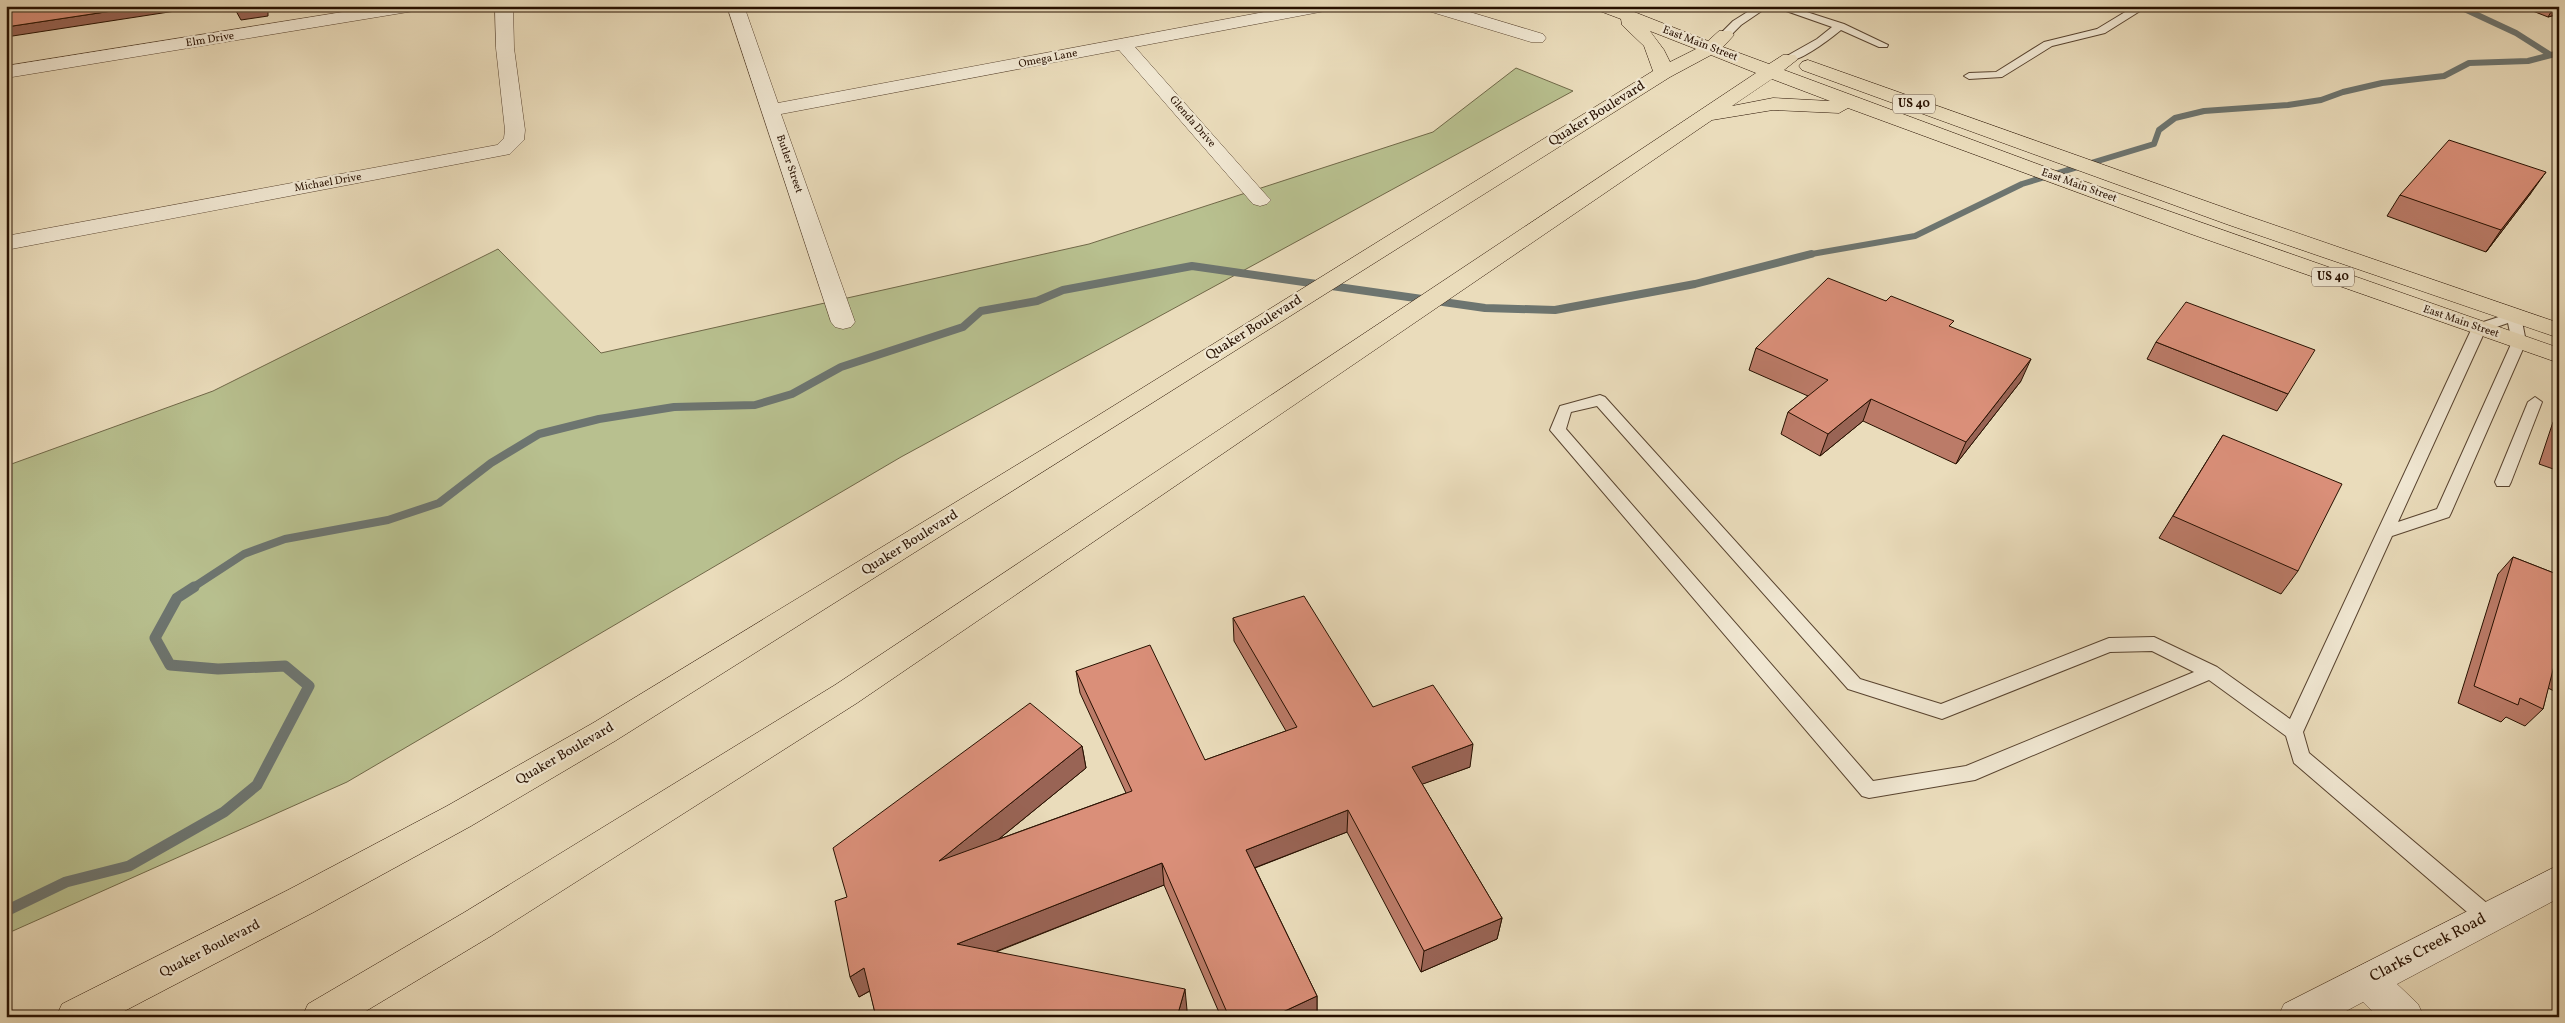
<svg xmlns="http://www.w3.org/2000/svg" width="2565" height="1023" font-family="Vollkorn,serif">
  <rect width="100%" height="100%" fill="#eadcbb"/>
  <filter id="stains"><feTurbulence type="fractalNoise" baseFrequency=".004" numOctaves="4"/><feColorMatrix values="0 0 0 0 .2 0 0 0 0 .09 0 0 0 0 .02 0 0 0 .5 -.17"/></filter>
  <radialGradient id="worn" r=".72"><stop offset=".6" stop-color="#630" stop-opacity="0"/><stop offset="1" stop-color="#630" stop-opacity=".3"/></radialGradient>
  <!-- green -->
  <polygon fill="#b8c08f" stroke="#706848" points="1516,68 1573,91 901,457 347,782 6,934 6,466 213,391 498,249 601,353 1089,244 1433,132"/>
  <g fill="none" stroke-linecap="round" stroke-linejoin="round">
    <!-- stream-far2 -->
    <g stroke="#6d7570" stroke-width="6">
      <polyline points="2458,6 2516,33 2549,54"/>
      <polyline points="1806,255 1915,236 2022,184 2154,144 2159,130 2175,118 2204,111 2288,105 2321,100 2343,92 2382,83 2444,76 2469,63 2528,61 2559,53"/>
    </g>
    <!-- stream-far1 -->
    <polyline stroke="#6d7570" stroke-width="8" points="192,588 244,554 285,539 388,520 439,503 491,463 539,434 599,419 674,407 755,405 792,394 841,367 963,327 981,311 1037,301 1063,290 1192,266 1485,308 1555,310 1695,284 1811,254"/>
    <!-- stream -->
    <polyline stroke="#6d7570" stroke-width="11" points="6,911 66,882 129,866 224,812 257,785 309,686 285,666 218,669 170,665 155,638 177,598 194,587"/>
    <defs>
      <g id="service">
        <polygon points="1757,6 1769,6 1741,25 1729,37 1721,37 1721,33 1733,21"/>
        <path d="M 1772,6 L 1788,6 L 1844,24 L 1888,45 L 1887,47 L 1879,47 L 1841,30 C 1830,39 1798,64 1785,61 L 1785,57 L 1817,39 L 1832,27 Z"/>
        <polygon points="1958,6 1973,6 1973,7 1968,10"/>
        <polygon points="2135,6 2148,6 2105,33 2052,46 2002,77 1969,79 1964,76 1969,73 1996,72 2044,42 2097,29"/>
        <path d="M 2514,312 L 2521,316 L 2526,342 L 2451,513 L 2449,517 L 2392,536 L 2303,732 L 2309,753 L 2495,910 L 2499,917 L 2495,924 L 2488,927 L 2481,924 L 2294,763 L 2286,736 L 2209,680 L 1975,780 L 1869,798 L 1862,796 L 1550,430 L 1560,406 L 1600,395 L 1605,397 L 1860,679 L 1941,704 L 2109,638 L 2154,637 L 2217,667 L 2290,719 L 2472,328 L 2474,325 ZM 2508,323 L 2512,342 L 2437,509 L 2398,522 L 2485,331 ZM 1597,406 L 1848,689 L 1942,719 L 2110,652 L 2152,651 L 2194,672 L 1966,766 L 1873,781 L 1566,429 L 1571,412 Z"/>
        <polygon points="2535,397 2542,402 2511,482 2509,486 2497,486 2495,482 2528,402"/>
      </g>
      <g id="minor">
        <polygon points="380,6 422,6 414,11 6,78 6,66"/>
        <polygon points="495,6 513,6 514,48 525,130 524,140 510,154 6,250 6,236 497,145 504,138 505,130 496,48"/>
        <polygon points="727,6 744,6 778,103 1296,6 1333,6 1325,11 1135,47 1267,196 1271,200 1267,204 1260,206 1253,204 1119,50 781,114 855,322 851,327 843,329 835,327 831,322"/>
        <polygon points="1423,6 1450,6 1543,34 1546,38 1543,42 1531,42 1425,10"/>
        <polygon points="2559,865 2559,898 2397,984 2418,1004 2424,1017 2378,1017 2363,1002 2335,1017 2278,1017 2284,1004"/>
      </g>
      <g id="primary">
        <path d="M 1595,6 L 1619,6 L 1708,41 L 1719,31 L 1731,31 L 1734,35 L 1723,47 L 1769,64 L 1783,55 L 1795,55 L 1798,59 L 1784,70 L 2086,182 L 2559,348 L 2559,363 L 2191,234 L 1848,108 L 1839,113 L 1773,110 L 1712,120 L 857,703 L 491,936 L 356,1017 L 302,1017 L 308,1004 L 465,912 L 835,685 L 1756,73 L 1711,55 L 1670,77 L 615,741 L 471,826 L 314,912 L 113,1017 L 56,1017 L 62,1004 L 288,890 L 447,806 L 593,723 L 1094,418 L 1653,71 L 1644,46 L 1622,25 L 1621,19 L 1597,10 ZM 1650,31 L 1696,49 L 1670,62 L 1664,50 ZM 1772,79 L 1830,101 L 1773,98 L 1732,106 Z"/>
        <polygon points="1808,60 2245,215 2559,323 2559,338 2229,225 1802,70 1799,66 1802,62"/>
      </g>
    </defs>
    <!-- service casing -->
    <use href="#service" stroke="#58432f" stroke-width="2"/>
    <!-- minor casing -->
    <use href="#minor" stroke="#58432f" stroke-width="1"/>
    <!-- primary casing -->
    <use href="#primary" stroke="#271000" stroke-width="1"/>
    <!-- service -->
    <use href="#service" fill="#f1e8d3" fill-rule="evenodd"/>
    <!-- minor -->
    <use href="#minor" fill="#f1e8d3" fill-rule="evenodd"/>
    <!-- primary -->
    <use href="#primary" fill="#eadcbb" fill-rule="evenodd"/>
  </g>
  <!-- wall -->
  <g fill="#bb7b68" stroke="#271000">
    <polygon points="2520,6 2559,6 2559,14 2548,17"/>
    <polygon points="2531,193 2486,252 2387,216 2400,195"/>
    <polygon points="1886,301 1951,327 2021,381 1956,464 1863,421 1820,456 1781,434 1788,412 1808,396 1749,370 1756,348"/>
    <polygon points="2156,342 2288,394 2277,411 2147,359"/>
    <polygon points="2559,415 2559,471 2539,464 2553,422"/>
    <polygon points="2223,435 2298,571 2281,594 2159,538"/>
    <polygon points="2513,557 2559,575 2559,686 2554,691 2548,688 2543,709 2525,726 2506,717 2501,722 2458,703 2498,574"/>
    <polygon points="1233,618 1373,707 1470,767 1422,784 1502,918 1497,939 1421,972 1347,832 1255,868 1317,996 1317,1016 1316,1017 1221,1017 1164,885 996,952 1187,1010 1185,1017 876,1017 870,991 859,997 847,897 1082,746 1086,768 999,839 1126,793 1080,693 1076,671 1205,760 1286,731 1234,641"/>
  </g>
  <!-- shaded-wall -->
  <g fill="#996455" stroke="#271000">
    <polygon points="145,6 208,6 6,37 6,27"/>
    <polygon points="263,6 276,6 275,10 268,11 268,16 241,20 236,11"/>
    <polygon points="2559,6 2559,14 2548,17 2554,7"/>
    <polygon points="2546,172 2531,193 2486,252 2501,230"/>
    <polygon points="2031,359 2021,381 1956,464 1966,442"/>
    <polygon points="1871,399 1863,421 1820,456 1828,434"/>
    <polygon points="1473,744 1470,767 1409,789 1412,767"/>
    <polygon points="1082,746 1086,768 946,882 939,861"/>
    <polygon points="1348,810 1347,832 1246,871 1246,850"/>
    <polygon points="1162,863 1164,885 964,964 957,944"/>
    <polygon points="1502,918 1497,939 1421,972 1424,951"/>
    <polygon points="864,968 873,989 859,997 850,977"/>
    <polygon points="1185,989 1187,1010 1185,1017 1177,1017"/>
    <polygon points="1317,996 1317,1016 1316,1017 1272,1017"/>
  </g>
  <!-- building -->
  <g fill="#da8f79" stroke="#271000">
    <polygon points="18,6 145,6 6,27 6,8"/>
    <polygon points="237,6 263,6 236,11"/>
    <polygon points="2449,140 2546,172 2501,230 2400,195"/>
    <polygon points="1828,278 1886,301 1891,296 1954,321 1949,326 2031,359 1966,442 1871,399 1828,434 1788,412 1828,380 1756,348"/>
    <polygon points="2186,302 2315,350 2288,394 2156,342"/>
    <polygon points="2559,432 2559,448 2554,447"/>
    <polygon points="2223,435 2342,484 2298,571 2173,516"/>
    <polygon points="2513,557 2559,575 2559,668 2554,666 2543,709 2520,698 2518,705 2474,686"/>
    <polygon points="1304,596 1373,707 1433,685 1473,744 1412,767 1502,918 1424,951 1348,810 1246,850 1317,996 1272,1017 1229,1017 1162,863 957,944 1185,989 1177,1017 876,1017 864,968 850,977 835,901 847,897 833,848 1030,703 1082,746 939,861 1132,791 1076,671 1150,645 1205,760 1297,727 1233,618"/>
  </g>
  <g text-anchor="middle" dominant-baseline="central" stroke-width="4.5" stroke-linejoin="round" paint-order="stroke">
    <!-- far-street labels -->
    <g font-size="11" fill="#271000" stroke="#f1e8d3">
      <text transform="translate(210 40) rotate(-9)">Elm Drive</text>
      <text transform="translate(1700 44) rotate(21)">East Main Street</text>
      <text transform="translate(1048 59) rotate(-11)">Omega Lane</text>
      <text transform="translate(1192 122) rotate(49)">Glenda Drive</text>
      <text transform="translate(789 164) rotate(71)">Butler Street</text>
      <text transform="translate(328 183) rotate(-10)">Michael Drive</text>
      <text transform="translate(2079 186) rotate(20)">East Main Street</text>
      <text transform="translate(2461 322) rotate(19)">East Main Street</text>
    </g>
    <!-- shield labels -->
    <g fill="#f1e8d3" stroke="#64513f" stroke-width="1">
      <rect x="1893" y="94.5" width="42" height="19" rx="4"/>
      <rect x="2312" y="267.5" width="42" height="19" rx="4"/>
    </g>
    <g font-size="12" font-weight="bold" fill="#271000">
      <text x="1914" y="104">US 40</text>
      <text x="2333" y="277">US 40</text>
    </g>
    <!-- street labels -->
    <g font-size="14" fill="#271000" stroke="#f1e8d3">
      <text transform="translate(1597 114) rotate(-32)">Quaker Boulevard</text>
      <text transform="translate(1254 328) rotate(-32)">Quaker Boulevard</text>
      <text transform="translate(910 543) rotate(-32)">Quaker Boulevard</text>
      <text transform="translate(565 754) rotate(-30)">Quaker Boulevard</text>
      <text transform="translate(210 949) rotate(-27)">Quaker Boulevard</text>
    </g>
    <!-- near-street labels -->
    <g font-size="16" fill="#271000" stroke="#f1e8d3">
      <text transform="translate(2428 948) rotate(-28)">Clarks Creek Road</text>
    </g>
  </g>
  <!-- margin -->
  <rect width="2565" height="1023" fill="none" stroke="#eadcbb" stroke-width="25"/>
  <rect x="8" y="8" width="2550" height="1008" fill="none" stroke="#271000" stroke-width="2.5"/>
  <rect x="12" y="12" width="2540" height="998" fill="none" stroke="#271000"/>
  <rect width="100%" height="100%" filter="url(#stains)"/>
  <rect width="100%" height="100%" fill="url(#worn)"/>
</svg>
